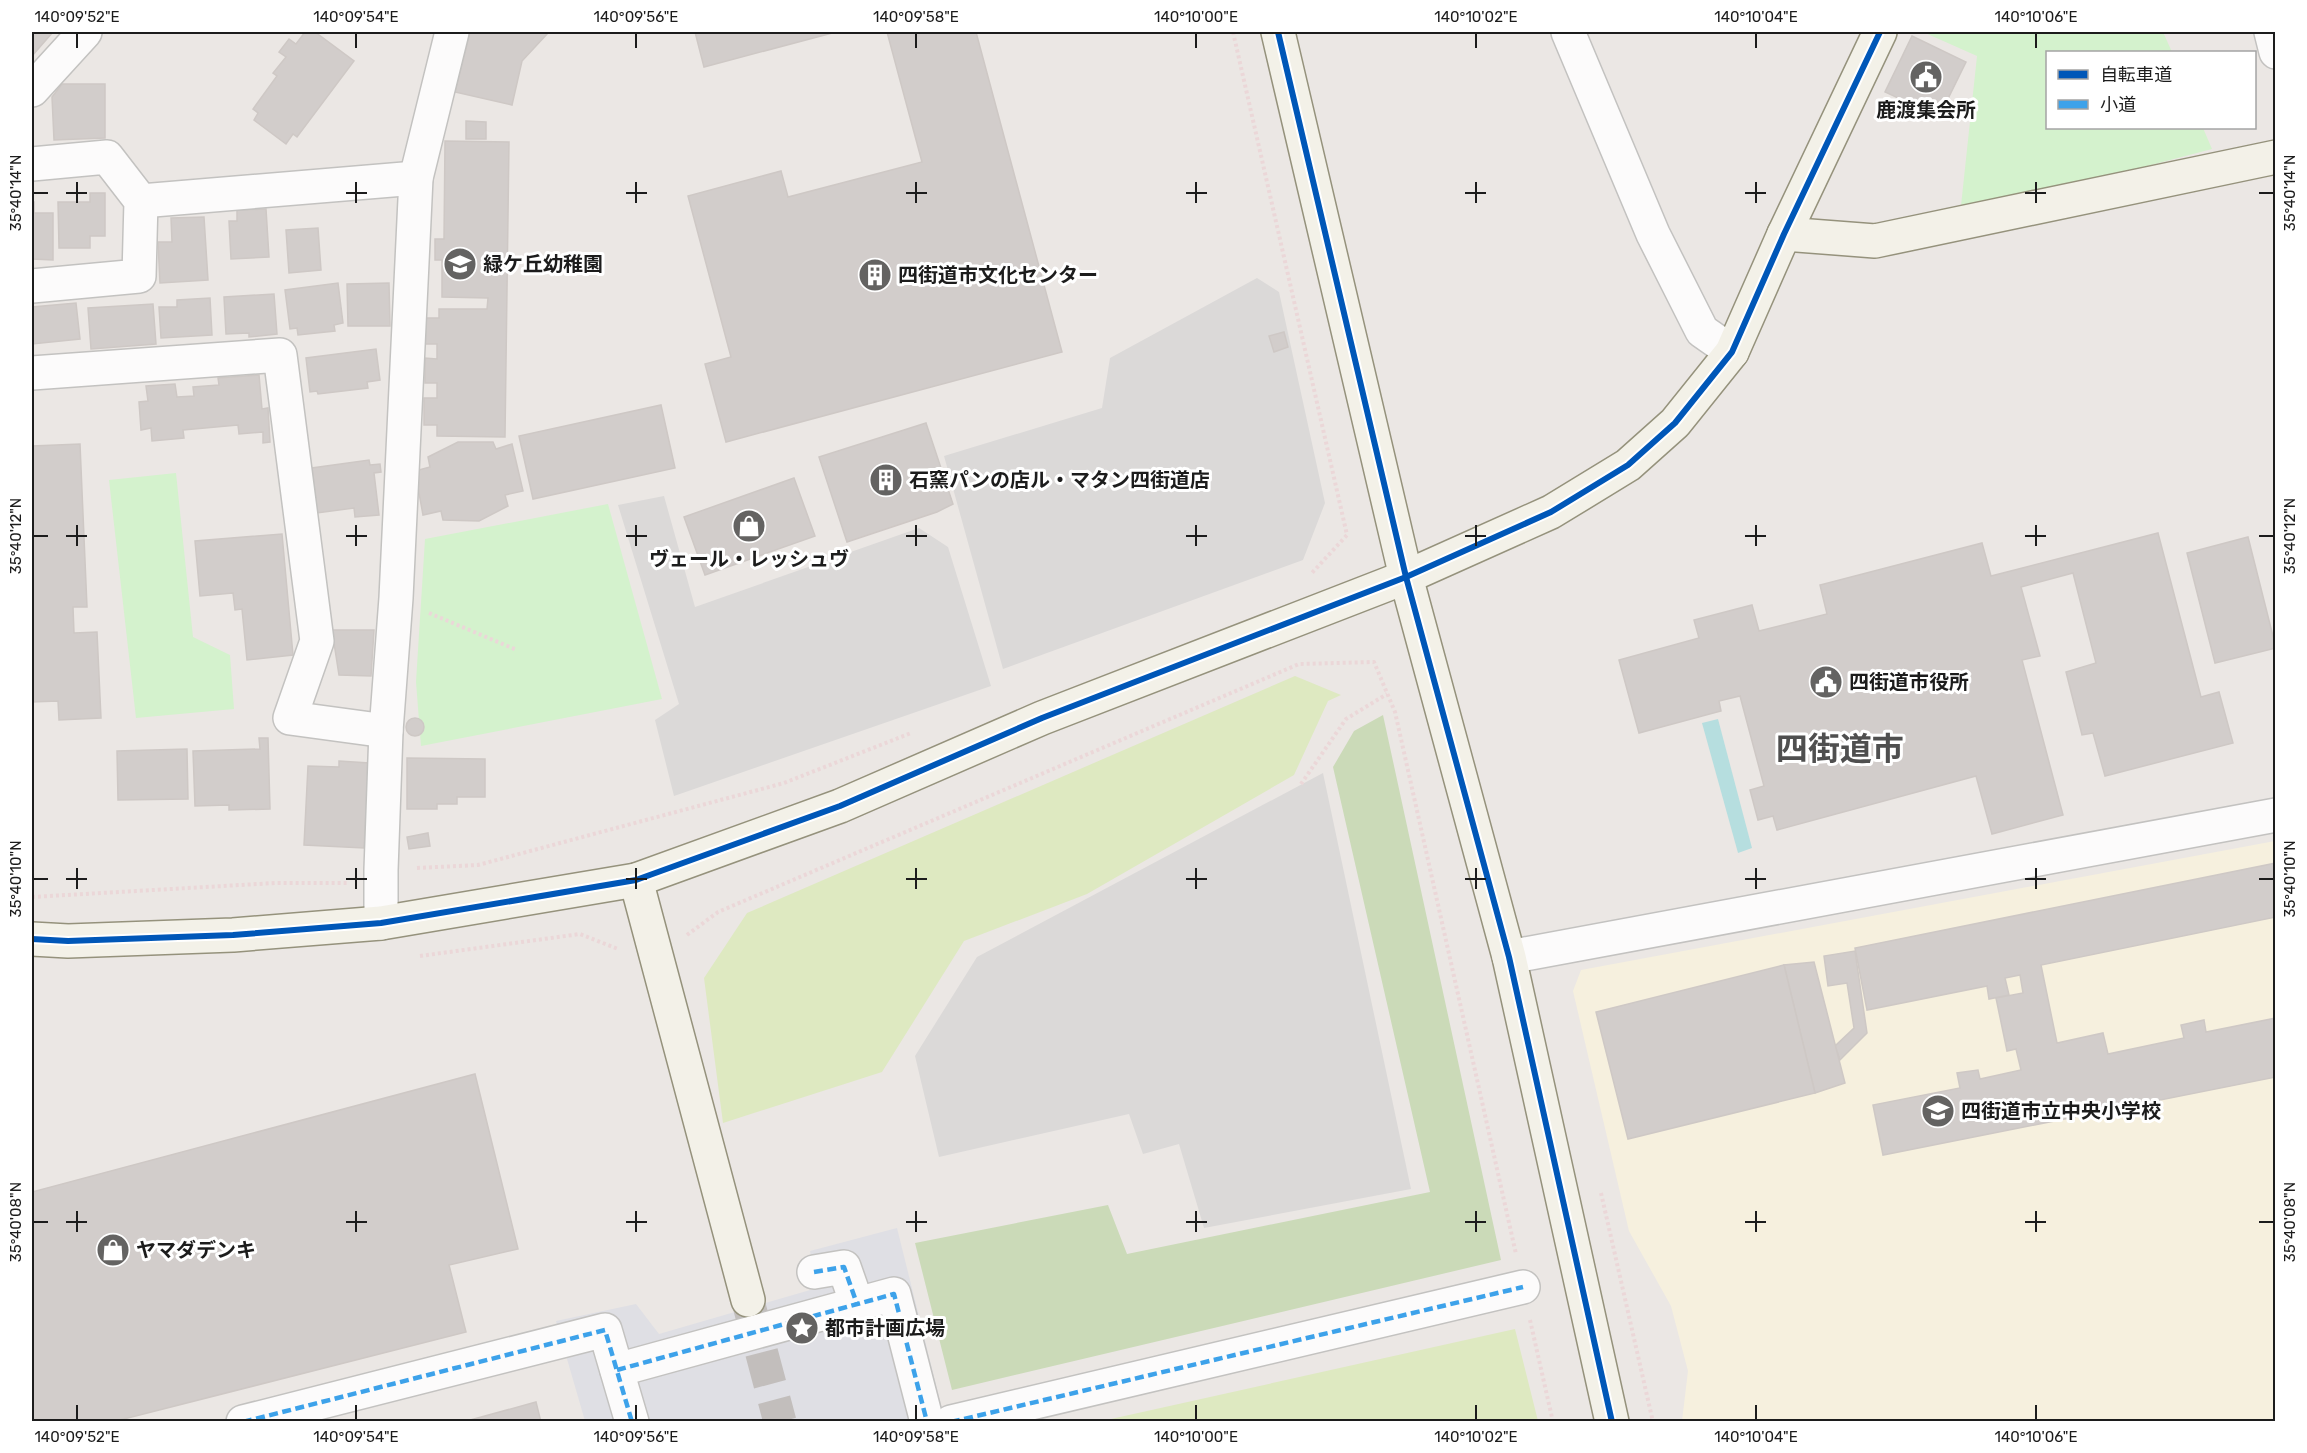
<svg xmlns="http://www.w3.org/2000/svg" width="2307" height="1453" font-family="Rubik,'Noto Sans JP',sans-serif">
  <rect width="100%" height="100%" fill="#ebe7e4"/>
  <!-- education -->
  <polygon fill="#f6f0de" points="2275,841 2275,1421 1682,1421 1688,1371 1671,1306 1629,1231 1573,991 1581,970"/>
  <!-- grass -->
  <g fill="#dee9c1">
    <polygon points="1295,676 1341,695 1328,701 1294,775 1087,894 964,941 882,1072 723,1123 704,978 747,913"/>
    <polygon points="1515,1329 1538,1421 1102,1421"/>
  </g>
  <!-- forest -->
  <polygon fill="#cbdab8" points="1383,715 1501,1260 952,1390 915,1243 1108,1205 1127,1254 1430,1192 1333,767 1354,731"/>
  <!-- park -->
  <g fill="#d4f2cd">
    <polygon points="1923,32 2163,32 2172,52 2048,52 2048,128 2203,128 2212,149 1960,215 1977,56"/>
    <polygon points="176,473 193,637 230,655 234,709 136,718 109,480"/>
    <polygon points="608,504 662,699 421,746 416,682 425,539"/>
  </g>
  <!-- parking -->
  <g fill="#dbd9d8">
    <polygon points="1257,278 1279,292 1325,503 1303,560 1003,669 944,456 1102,408 1110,358"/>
    <polygon points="664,496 695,607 919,528 948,547 991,686 674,796 655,720 679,704 618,505"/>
    <polygon points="1323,773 1411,1189 1204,1228 1179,1144 1143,1154 1129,1114 939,1157 915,1056 977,957"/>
  </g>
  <!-- plaza -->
  <polygon fill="#dfdfe4" points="897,1228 945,1421 585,1421 556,1321 636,1304 659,1334 817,1288 810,1251"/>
  <!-- water -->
  <polygon fill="#b6dedf" points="1718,719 1752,848 1738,853 1702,723"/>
  <!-- building -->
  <g fill="#d2cdcb" stroke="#cec8c5" stroke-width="1.5">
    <polygon points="32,32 53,32 32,56"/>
    <polygon points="305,32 315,32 354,61 297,137 293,134 286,144 254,120 258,113 253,109 277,76 273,73 286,57 279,52 289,39 296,44"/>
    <polygon points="470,32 555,32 548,33 522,61 512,105 455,92"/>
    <polygon points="695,32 836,32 704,67"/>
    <polygon points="887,32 976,32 1062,352 726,442 705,364 731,357 688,196 781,171 788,197 922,162"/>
    <polygon points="1912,36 1966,62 1939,117 1885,92"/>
    <polygon points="62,84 105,84 105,138 54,140 52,97"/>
    <polygon points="466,121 486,122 486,139 466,139"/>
    <polygon points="445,141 509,142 505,437 437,436 437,425 424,425 424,398 437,398 437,383 425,383 425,358 437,359 437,344 425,344 426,318 439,318 439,309 487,309 488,298 442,297 442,260 435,260 435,239 444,239"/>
    <polygon points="90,193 105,193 105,236 90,236 90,248 59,248 58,202 90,202"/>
    <polygon points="32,202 34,202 34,213 53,213 53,260 32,259"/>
    <polygon points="266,209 269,257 231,259 229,221 237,221 237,210"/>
    <polygon points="204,217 208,280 160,283 158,242 172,242 171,218"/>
    <polygon points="318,228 321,270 289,273 286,230"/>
    <polygon points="338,283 343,323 334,325 335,331 298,335 297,328 290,329 285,290"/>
    <polygon points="389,283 390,326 348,326 347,284"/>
    <polygon points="274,294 277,334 249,337 249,333 226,334 224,297"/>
    <polygon points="210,298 212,335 161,338 159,307 177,307 177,300"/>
    <polygon points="76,303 80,339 32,344 32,307"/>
    <polygon points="153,304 156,344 91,349 88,308"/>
    <polygon points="1284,332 1288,347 1274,352 1269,336"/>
    <polygon points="376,349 380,380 367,382 368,388 318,394 317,391 310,392 306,358"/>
    <polygon points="259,375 262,409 268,408 270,442 263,443 263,432 239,434 238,425 183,430 184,438 152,441 151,428 141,430 139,402 148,401 146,386 175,384 177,397 194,396 193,387 219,385 218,378"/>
    <polygon points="661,405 675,468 533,499 519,436"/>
    <polygon points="926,423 953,504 937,512 847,542 819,457"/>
    <polygon points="458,442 493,442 496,449 512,444 523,491 505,495 508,506 479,521 443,520 441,511 423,515 415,471 430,467 428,457"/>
    <polygon points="80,444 87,607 73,607 74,633 97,632 101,718 59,720 58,701 32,702 32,446"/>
    <polygon points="369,460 370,465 380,464 381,472 374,473 379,515 355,517 354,508 317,513 312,468"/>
    <polygon points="794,478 815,536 705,575 684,517"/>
    <polygon points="2158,533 2201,697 2219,692 2233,743 2105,776 2093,733 2082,735 2066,672 2096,663 2073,573 2021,587 2040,656 2022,660 2063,815 1992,834 1976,776 1777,830 1773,816 1758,820 1750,790 1764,786 1740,696 1719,701 1721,711 1639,733 1619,660 1699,638 1694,620 1752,605 1759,631 1827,614 1820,585 1982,543 1991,576"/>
    <polygon points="282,534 293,655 247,660 242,609 235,610 233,593 200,596 195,541"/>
    <polygon points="2248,537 2276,648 2215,663 2187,553"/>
    <polygon points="332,630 374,630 371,676 339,675"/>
    <circle cx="415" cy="727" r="9"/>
    <polygon points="259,738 268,738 270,809 229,810 229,805 195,806 193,751 260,749"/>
    <polygon points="187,749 188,799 118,800 117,751"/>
    <polygon points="407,758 485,759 485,797 457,797 457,804 437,804 437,809 407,809"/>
    <polygon points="339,761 369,763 364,848 304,845 308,766 339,767"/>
    <polygon points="428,833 430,846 409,849 407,837"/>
    <polygon points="2276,863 2276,917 2041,965 2057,1043 2103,1033 2108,1054 2184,1038 2181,1025 2204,1020 2206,1032 2276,1018 2276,1077 1883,1155 1873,1105 1960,1088 1957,1073 1978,1070 1980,1079 2021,1070 2016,1049 2007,1051 1996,998 2023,993 2020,975 2005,978 2009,995 1989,999 1987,986 1867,1010 1855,948"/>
    <polygon points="1855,951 1867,1033 1840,1060 1835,1046 1854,1028 1847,983 1828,986 1824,956"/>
    <polygon points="1814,962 1845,1083 1815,1093 1784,965"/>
    <polygon points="1784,965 1815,1093 1628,1139 1596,1012"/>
    <polygon points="475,1074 518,1249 449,1265 466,1332 112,1422 32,1422 32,1192"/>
    <polygon points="536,1402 541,1422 463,1422"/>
  </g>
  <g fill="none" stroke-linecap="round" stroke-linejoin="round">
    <!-- secondary-tunnel -->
    <polyline stroke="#c2bebc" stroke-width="33" stroke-dasharray="33 16" stroke-linecap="butt" points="749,1305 780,1422"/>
    <defs>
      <g id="street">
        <polyline points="1568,32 1653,234 1702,331 1732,352"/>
        <polyline points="2271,32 2276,52"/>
        <polyline points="32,90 85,32"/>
        <polyline points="32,164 107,157 141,201 139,276 32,286"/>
        <polyline points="141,201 416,178"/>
        <polyline points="32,373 280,355 317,641 290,718 386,731"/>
        <polyline points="381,923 381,870 386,731 396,598 416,178 452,32"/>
        <polyline points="1509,957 2276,815"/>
        <polyline points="814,1272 844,1267 857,1304"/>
        <polyline points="617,1370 894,1294 927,1422"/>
        <polyline points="243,1422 605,1330 632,1422"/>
        <polyline points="951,1422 1523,1287"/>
      </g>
      <g id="secondary">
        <polyline points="1278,32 1406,577 1509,957 1612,1422"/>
        <polyline points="1784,234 1875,241 2276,157"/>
        <polyline points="636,880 748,1300"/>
        <polyline points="32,939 68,941 233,935 381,923 636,880 840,806 1042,718 1406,577 1551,512 1628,465 1675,423 1732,352 1784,234 1880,32"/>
      </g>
    </defs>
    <!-- street casing -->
    <use href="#street" stroke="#c3c2c0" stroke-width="36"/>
    <!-- secondary casing -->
    <use href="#secondary" stroke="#95927c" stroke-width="36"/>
    <!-- path -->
    <g stroke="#ebd7d8" stroke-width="4" stroke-dasharray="3 3" stroke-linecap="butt">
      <polyline points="1233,32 1347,535 1311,574"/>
      <polyline points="429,613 517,650"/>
      <polyline points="1301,784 1346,719 1387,694"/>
      <polyline points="417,868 478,865 784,783 911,733"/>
      <polyline points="32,897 275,883 347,883"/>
      <polyline points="687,935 718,912 1299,664 1374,662 1395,712 1516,1254"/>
      <polyline points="420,956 580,934 618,949"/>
      <polyline points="1601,1193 1653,1422"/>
      <polyline points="1530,1320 1553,1422"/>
    </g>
    <!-- street -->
    <use href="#street" stroke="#fcfbfb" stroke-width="33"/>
    <!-- secondary -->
    <use href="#secondary" stroke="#f3f1e8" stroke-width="33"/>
    <!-- quiet -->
    <g stroke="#3da2ea" stroke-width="4.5" stroke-dasharray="9 4.5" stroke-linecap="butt">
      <polyline points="814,1272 844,1267 857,1304"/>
      <polyline points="617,1370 894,1294 927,1422"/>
      <polyline points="243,1422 605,1330 632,1422"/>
      <polyline points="951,1422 1523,1287"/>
    </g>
    <defs>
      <g id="cycleway">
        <polyline points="1278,32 1406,577 1509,957 1612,1422"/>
        <polyline points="32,939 68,941 233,935 381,923 636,880 840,806 1042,718 1406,577 1551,512 1628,465 1675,423 1732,352 1784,234 1880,32"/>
      </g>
    </defs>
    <!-- cycleway casing -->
    <use href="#cycleway" stroke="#fff" stroke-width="10"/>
    <!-- cycleway -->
    <use href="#cycleway" stroke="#0057b8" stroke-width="6"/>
  </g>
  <!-- ticks -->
  <path fill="none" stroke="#1c1c1c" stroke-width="2" d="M 77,33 L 77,48M 356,33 L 356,48M 636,33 L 636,48M 916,33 L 916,48M 1196,33 L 1196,48M 1476,33 L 1476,48M 1756,33 L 1756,48M 2036,33 L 2036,48M 77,182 L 77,203M 356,182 L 356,203M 636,182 L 636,203M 916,182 L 916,203M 1196,182 L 1196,203M 1476,182 L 1476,203M 1756,182 L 1756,203M 2036,182 L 2036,203M 33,193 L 48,193M 66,193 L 87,193M 346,193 L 367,193M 626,193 L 647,193M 906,193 L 927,193M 1186,193 L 1207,193M 1465,193 L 1486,193M 1745,193 L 1766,193M 2025,193 L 2046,193M 2259,193 L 2274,193M 77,525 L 77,546M 356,525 L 356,546M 636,525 L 636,546M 916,525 L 916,546M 1196,525 L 1196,546M 1476,525 L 1476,546M 1756,525 L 1756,546M 2036,525 L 2036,546M 33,536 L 48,536M 66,536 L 87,536M 346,536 L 367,536M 626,536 L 647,536M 906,536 L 927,536M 1186,536 L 1207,536M 1465,536 L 1486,536M 1745,536 L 1766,536M 2025,536 L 2046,536M 2259,536 L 2274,536M 77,868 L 77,889M 356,868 L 356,889M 636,868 L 636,889M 916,868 L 916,889M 1196,868 L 1196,889M 1476,868 L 1476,889M 1756,868 L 1756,889M 2036,868 L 2036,889M 33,879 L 48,879M 66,879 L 87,879M 346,879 L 367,879M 626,879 L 647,879M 906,879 L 927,879M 1186,879 L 1207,879M 1465,879 L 1486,879M 1745,879 L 1766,879M 2025,879 L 2046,879M 2259,879 L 2274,879M 77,1211 L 77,1232M 356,1211 L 356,1232M 636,1211 L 636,1232M 916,1211 L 916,1232M 1196,1211 L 1196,1232M 1476,1211 L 1476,1232M 1756,1211 L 1756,1232M 2036,1211 L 2036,1232M 33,1222 L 48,1222M 66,1222 L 87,1222M 346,1222 L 367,1222M 626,1222 L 647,1222M 906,1222 L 927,1222M 1186,1222 L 1207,1222M 1465,1222 L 1486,1222M 1745,1222 L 1766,1222M 2025,1222 L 2046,1222M 2259,1222 L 2274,1222M 77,1405 L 77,1420M 356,1405 L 356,1420M 636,1405 L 636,1420M 916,1405 L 916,1420M 1196,1405 L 1196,1420M 1476,1405 L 1476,1420M 1756,1405 L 1756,1420M 2036,1405 L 2036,1420"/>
  <!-- icons -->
  <defs>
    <symbol id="civic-disc" viewBox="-11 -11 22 22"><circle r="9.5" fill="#646362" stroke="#fff"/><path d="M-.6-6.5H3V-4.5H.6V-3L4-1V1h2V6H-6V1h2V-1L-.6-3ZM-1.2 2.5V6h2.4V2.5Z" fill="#fff"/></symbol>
    <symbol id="school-disc" viewBox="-11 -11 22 22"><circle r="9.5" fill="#646362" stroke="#fff"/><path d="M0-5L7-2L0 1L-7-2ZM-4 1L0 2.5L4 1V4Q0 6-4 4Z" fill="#fff"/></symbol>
    <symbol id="building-disc" viewBox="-11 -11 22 22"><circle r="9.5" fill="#646362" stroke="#fff"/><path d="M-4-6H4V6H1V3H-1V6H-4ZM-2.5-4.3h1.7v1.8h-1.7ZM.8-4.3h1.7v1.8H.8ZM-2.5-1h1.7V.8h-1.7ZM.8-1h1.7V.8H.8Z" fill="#fff"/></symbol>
    <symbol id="shop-disc" viewBox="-11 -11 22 22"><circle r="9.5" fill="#646362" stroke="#fff"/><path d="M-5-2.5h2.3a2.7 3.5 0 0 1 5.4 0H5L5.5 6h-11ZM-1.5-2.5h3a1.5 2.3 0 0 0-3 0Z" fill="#fff"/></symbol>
    <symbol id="sight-disc" viewBox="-11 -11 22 22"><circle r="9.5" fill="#646362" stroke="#fff"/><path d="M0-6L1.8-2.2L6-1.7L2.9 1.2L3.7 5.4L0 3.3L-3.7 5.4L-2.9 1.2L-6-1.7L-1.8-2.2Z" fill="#fff"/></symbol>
  </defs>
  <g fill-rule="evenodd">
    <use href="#civic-disc" x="1907" y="58" width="38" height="38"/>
    <use href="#school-disc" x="441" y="245" width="38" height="38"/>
    <use href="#building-disc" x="856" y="256" width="38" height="38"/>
    <use href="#building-disc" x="867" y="461" width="38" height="38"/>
    <use href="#shop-disc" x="730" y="507" width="38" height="38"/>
    <use href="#civic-disc" x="1807" y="663" width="38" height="38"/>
    <use href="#school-disc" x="1919" y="1092" width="38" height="38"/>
    <use href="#shop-disc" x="94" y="1231" width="38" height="38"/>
    <use href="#sight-disc" x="783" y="1309" width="38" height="38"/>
  </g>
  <g text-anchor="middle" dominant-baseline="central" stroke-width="6" stroke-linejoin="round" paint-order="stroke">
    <!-- poi labels -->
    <g font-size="20" font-weight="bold" fill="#1c1c1c" stroke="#fff" text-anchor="start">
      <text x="1926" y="110" text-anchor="middle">鹿渡集会所</text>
      <text x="483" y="264">緑ケ丘幼稚園</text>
      <text x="898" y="275">四街道市文化センター</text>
      <text x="909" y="480">石窯パンの店ル・マタン四街道店</text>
      <text x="749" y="559" text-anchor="middle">ヴェール・レッシュヴ</text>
      <text x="1849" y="682">四街道市役所</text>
      <text x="1961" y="1111">四街道市立中央小学校</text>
      <text x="136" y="1250">ヤマダデンキ</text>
      <text x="825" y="1328">都市計画広場</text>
    </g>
    <!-- town labels -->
    <g font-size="32" font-weight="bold" fill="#4f4f4f" stroke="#fff">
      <text x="1840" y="749">四街道市</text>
    </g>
  </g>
  <!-- border -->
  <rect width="2307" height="1453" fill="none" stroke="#ffffff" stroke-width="66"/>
  <!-- legend -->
  <rect x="2046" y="51" width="210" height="78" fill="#ffffff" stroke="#a4a4a4" stroke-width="1.5"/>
  <rect x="2058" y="70" width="30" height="9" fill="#0057b8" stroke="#a4a4a4" stroke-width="1.5"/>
  <text x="2100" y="81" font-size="18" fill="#1c1c1c">自転車道</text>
  <rect x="2058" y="100" width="30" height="9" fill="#3da2ea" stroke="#a4a4a4" stroke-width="1.5"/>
  <text x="2100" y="111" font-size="18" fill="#1c1c1c">小道</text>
  <rect x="33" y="33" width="2241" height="1387" fill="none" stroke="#1c1c1c" stroke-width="2"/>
  <g font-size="15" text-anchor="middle" fill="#1c1c1c">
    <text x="77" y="22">140°09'52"E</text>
    <text x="356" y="22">140°09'54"E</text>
    <text x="636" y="22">140°09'56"E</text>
    <text x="916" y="22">140°09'58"E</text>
    <text x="1196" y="22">140°10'00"E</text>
    <text x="1476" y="22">140°10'02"E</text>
    <text x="1756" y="22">140°10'04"E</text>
    <text x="2036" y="22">140°10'06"E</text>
    <text transform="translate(16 193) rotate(-90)" y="5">35°40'14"N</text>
    <text transform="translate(2290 193) rotate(-90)" y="5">35°40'14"N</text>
    <text transform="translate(16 536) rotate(-90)" y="5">35°40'12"N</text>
    <text transform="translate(2290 536) rotate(-90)" y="5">35°40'12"N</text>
    <text transform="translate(16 879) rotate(-90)" y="5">35°40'10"N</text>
    <text transform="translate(2290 879) rotate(-90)" y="5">35°40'10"N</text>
    <text transform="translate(16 1222) rotate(-90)" y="5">35°40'08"N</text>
    <text transform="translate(2290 1222) rotate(-90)" y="5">35°40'08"N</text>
    <text x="77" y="1442">140°09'52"E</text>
    <text x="356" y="1442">140°09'54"E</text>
    <text x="636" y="1442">140°09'56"E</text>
    <text x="916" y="1442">140°09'58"E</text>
    <text x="1196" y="1442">140°10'00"E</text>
    <text x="1476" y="1442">140°10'02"E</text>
    <text x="1756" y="1442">140°10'04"E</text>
    <text x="2036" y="1442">140°10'06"E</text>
  </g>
</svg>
